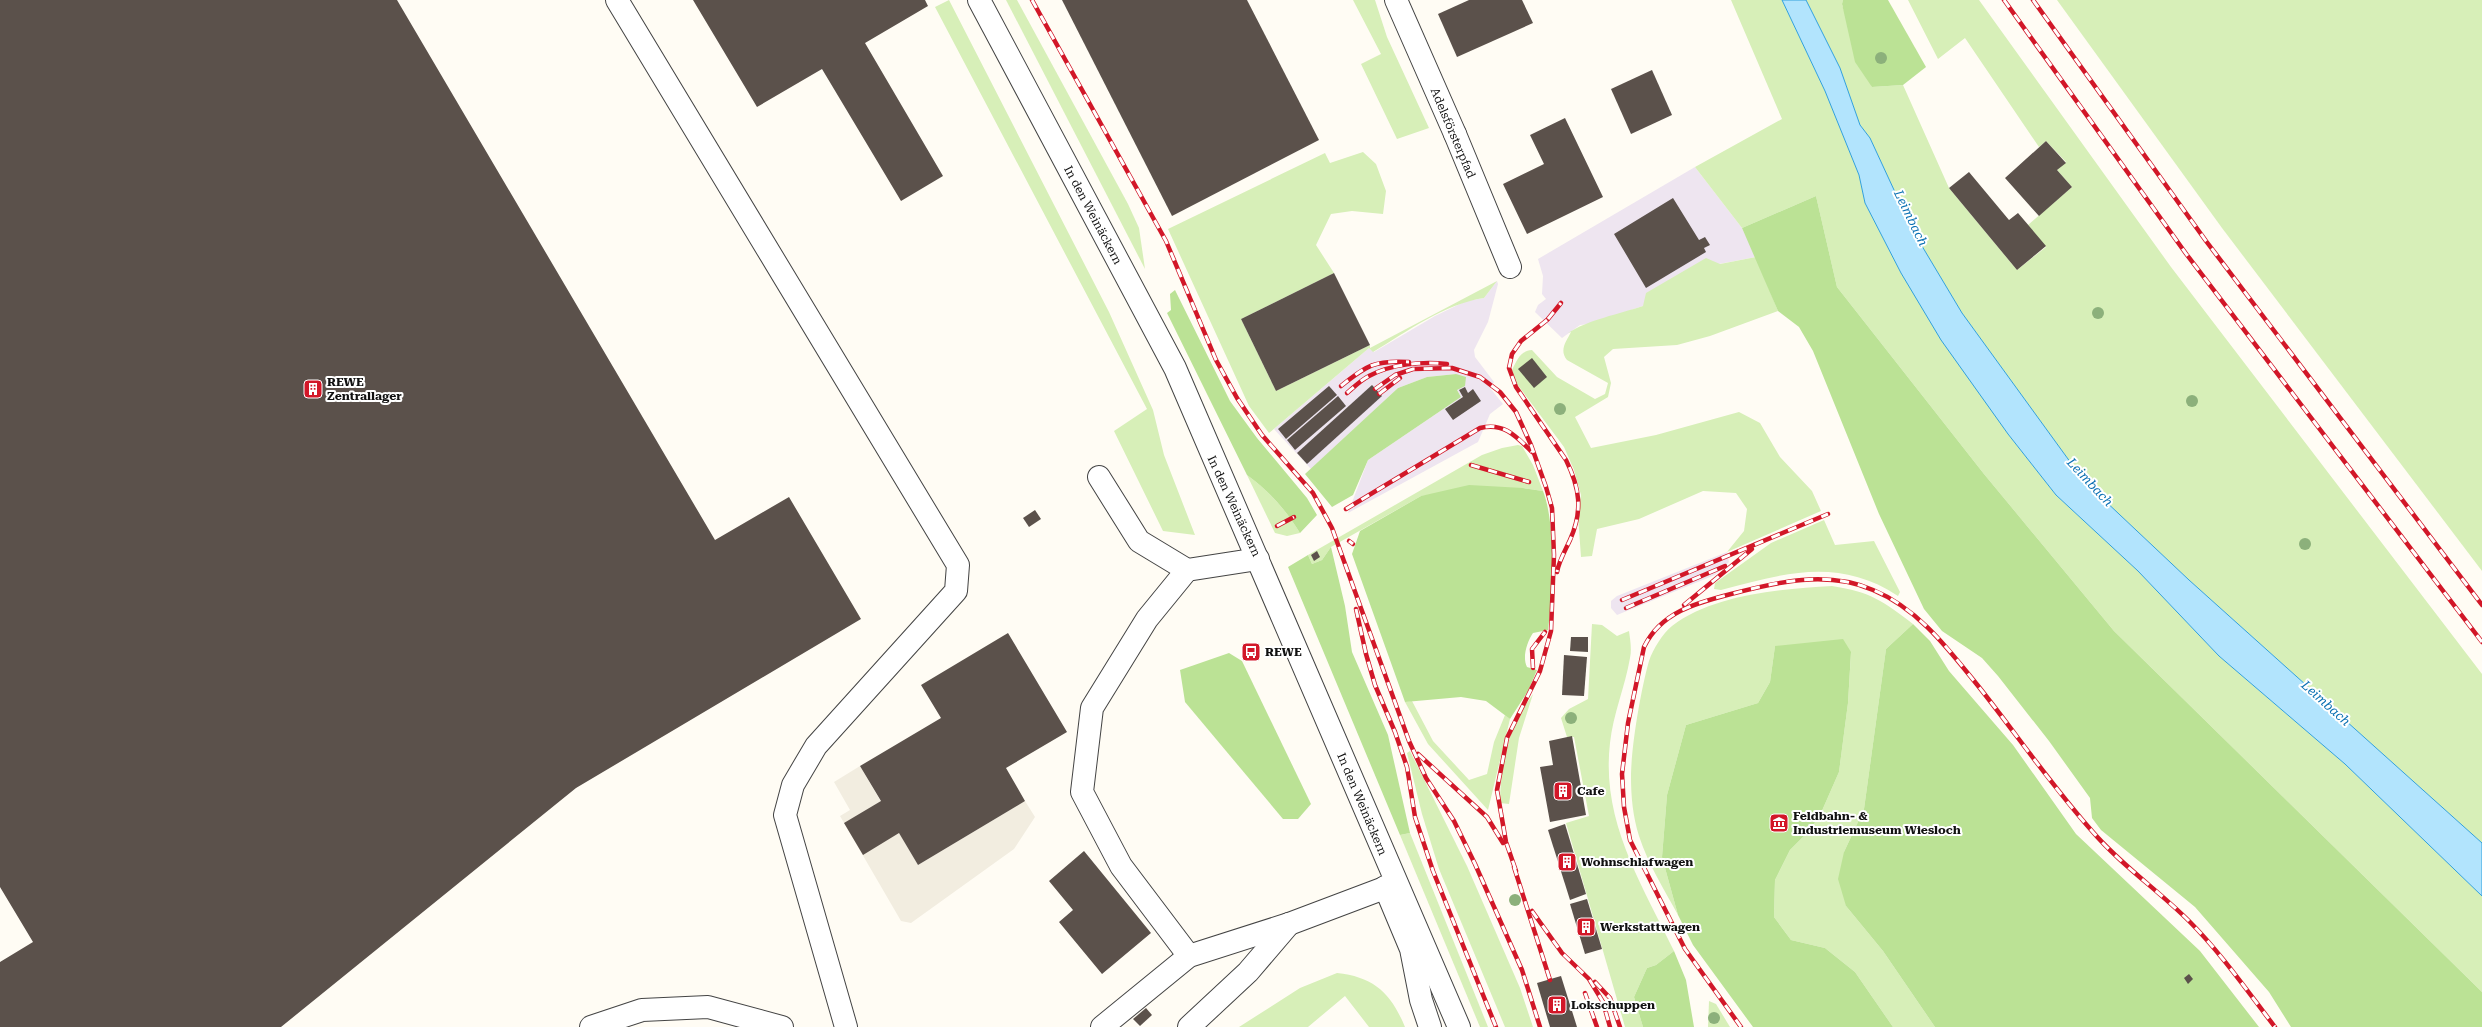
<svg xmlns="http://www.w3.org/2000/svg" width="2482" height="1027" font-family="'Roboto Serif',serif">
  <rect width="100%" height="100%" fill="#fffcf4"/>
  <!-- industrial -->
  <g fill="#eee5f0">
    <polygon points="1695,167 1742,228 1756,257 1719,264 1643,306 1590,324 1580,325 1562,338 1535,312 1538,305 1546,299 1542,294 1543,276 1538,259"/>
    <polygon points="1497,281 1498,284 1488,322 1474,350 1475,357 1494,382 1490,388 1503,404 1490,414 1478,442 1348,513 1368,460 1461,397 1457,390 1456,374 1427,377 1398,388 1311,469 1274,429 1369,348 1374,352 1435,316 1466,301 1484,298"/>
    <polygon points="1727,552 1729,562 1715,575 1617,615 1611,608 1611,601 1617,596"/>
  </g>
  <!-- green -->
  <g fill="#d7efb8">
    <polygon points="949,0 1109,312 1153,410 1164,455 1195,535 1163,531 1114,431 1147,409 935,7"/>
    <polygon points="1006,0 1017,0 1128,204 1139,228 1145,269"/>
    <polygon points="1353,0 1375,0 1387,37 1429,128 1397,139 1361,64 1381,54"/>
    <polygon points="1731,0 1782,0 1825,91 1859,175 1865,203 1901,273 2008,434 2056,495 2138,571 2219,656 2345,764 2482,896 2482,992 2114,631 1984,474 1837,287 1816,196 1742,228 1695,167 1782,119"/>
    <polygon points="1806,0 1843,0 1842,5 1872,87 1903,85 1949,188 2017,270 2046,247 2028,225 2072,187 2057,170 2066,162 2046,141 2039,147 1965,38 1938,59 1908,0 1979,0 2171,267 2482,674 2482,843 2189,580 2084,481 1962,313 1913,231 1870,138 1860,125 1840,68"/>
    <polygon points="2057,0 2482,0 2482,571 2222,228"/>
    <path d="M 1363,152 L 1376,164 L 1386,191 L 1383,214 L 1352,211 L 1331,214 L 1316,245 L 1334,273 L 1241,319 L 1276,391 L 1370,345 L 1370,348 L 1497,281 L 1484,298 C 1444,304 1408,331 1373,352 L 1369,348 L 1269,433 L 1249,406 L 1168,229 L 1325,153 L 1330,163 Z"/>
    <path d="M 1756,257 L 1778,311 L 1710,336 L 1677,345 L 1613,349 L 1604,357 L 1611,383 L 1608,397 L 1575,417 L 1591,448 L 1656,435 L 1739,412 L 1760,423 L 1780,457 L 1812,491 L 1821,511 L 1727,552 L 1744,531 L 1747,509 L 1736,493 L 1703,491 L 1639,519 L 1597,529 L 1592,556 L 1581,557 L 1578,516 L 1581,495 L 1574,470 L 1564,447 L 1514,380 L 1512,370 C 1517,360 1520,351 1532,350 L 1557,377 L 1595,399 L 1605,394 L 1608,383 L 1567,360 C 1559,350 1566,342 1571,332 L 1568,333 C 1588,320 1619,314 1643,306 L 1646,293 L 1706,258 L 1720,264 Z"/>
    <polygon points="1518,445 1522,446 1533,465 1543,491 1523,488 1421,496 1331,547 1322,560 1312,564 1308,555 1482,455 1502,448"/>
    <path d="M 1247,475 C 1270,492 1285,509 1300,533 L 1287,536 L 1275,533 Z"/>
    <path d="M 1824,520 L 1835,545 L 1874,541 L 1900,592 L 1898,596 C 1839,557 1784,573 1721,590 L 1714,589 L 1715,583 L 1771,543 Z"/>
    <path d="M 1832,586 C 1871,592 1883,601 1913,624 L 1886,649 L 1864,809 L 1844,852 L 1846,906 L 1883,951 L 1935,1027 L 1893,1027 L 1855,972 L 1825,948 L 1791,940 L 1774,917 L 1775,880 L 1790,850 L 1810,830 L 1821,813 L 1839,772 L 1848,703 L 1851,653 L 1775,646 L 1770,682 L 1758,703 L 1686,725 L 1667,795 L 1662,857 L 1678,915 C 1664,889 1648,864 1639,836 C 1633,817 1631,797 1631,777 C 1631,747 1641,689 1649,661 C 1653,649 1663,633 1672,626 C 1714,594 1782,589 1832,586 Z"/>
    <path d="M 1592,624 L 1602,625 L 1617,636 L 1629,631 C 1630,639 1632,649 1630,658 C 1625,687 1613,714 1610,743 C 1601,821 1641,883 1674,951 L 1656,965 L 1647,968 L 1634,997 L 1643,1027 L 1625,1027 L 1566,823 L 1589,816 L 1574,737 L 1567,737 L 1561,718 L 1569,709 L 1588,699 Z"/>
    <path d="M 1533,694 L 1519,738 L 1509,804 L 1500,803 C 1500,776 1505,748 1515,723 C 1519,713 1527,703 1533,694 Z"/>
    <polygon points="1412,701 1433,741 1469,780 1487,774 1494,742 1505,715 1510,719 1488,810 1428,744 1405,702"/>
    <polygon points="1410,751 1467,866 1520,988 1533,1027 1505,1027 1439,869 1422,814 1407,753"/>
    <polygon points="1410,833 1488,1027 1480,1027 1400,835"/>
    <path d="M 1337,973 C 1374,977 1391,993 1405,1027 L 1369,1027 L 1345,996 L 1308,1027 L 1239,1027 L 1300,988 Z"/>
    <polygon points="1709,1001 1716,1004 1730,1027 1708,1027"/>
  </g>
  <!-- forest -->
  <g fill="#bbe295">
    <polygon points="1843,0 1888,0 1926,67 1903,85 1872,87 1855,62 1842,4"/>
    <polygon points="1816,196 1837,287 1984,474 2114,631 2482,992 2482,1027 2291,1027 2269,992 2195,907 2101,830 2092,818 2090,798 2049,741 1998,676 1982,658 1942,631 1924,609 1879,514 1813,351 1799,327 1778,311 1742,228"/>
    <path d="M 1175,290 L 1230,401 L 1257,438 L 1307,498 L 1317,515 L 1300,533 C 1285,509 1270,492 1247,475 L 1167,313 L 1171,310 L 1170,294 Z"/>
    <polygon points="1456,374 1466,377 1465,386 1457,390 1461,397 1368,460 1353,495 1332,507 1305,474 1398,388 1427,377"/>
    <path d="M 1469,485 L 1523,488 L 1543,491 C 1556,524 1553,594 1548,630 L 1533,633 C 1527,642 1522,657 1527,667 L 1537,670 L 1528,691 L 1510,719 L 1486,701 L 1461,697 L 1405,702 L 1352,554 L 1360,531 L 1421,496 Z"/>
    <polygon points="1331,547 1345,606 1352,652 1388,735 1410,833 1400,835 1288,567 1308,555 1312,564 1322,560"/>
    <polygon points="1913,624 1930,641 1949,671 2013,745 2076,834 2200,951 2259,1027 1935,1027 1883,951 1846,906 1838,879 1844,852 1864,809 1886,649"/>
    <polygon points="1843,639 1851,652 1848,703 1839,772 1821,813 1810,830 1790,850 1775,880 1774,917 1791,940 1825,948 1855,972 1893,1027 1753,1027 1693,945 1678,915 1662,857 1667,795 1686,725 1758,703 1770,682 1775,646"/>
    <polygon points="1229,653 1242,661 1311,804 1298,819 1283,819 1185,702 1180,670"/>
    <polygon points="1674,951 1686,980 1694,1027 1643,1027 1634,997 1647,968 1656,965"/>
  </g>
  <!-- plaza -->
  <polygon fill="#f2ede0" points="860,766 918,865 1025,801 1035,817 1014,849 911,923 901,921 840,816 850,810 834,782"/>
  <!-- water -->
  <polygon fill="#b2e4fd" stroke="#31a0dc" points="1782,0 1806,0 1840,68 1860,125 1870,138 1913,231 1962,313 2084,481 2189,580 2482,843 2482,896 2345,764 2219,656 2138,571 2056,495 2008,434 1941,340 1901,273 1865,203 1859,175 1825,91"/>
  <!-- building -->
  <g fill="#5b514b">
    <polygon points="0,0 397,0 715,540 789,497 861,619 576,788 281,1027 0,1027 0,962 33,942 0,887"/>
    <polygon points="693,0 925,0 928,6 865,43 943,176 901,201 822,69 757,107"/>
    <polygon points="1062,0 1247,0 1319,140 1172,216"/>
    <polygon points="1469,0 1522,0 1533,23 1457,57 1438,14"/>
    <polygon points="1652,70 1672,115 1631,134 1611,89"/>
    <polygon points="1565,118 1603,197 1527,234 1503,184 1544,164 1530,135"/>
    <polygon points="2046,141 2066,163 2057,170 2072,187 2039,216 2005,178"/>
    <polygon points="1969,172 2009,220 2018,213 2046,246 2017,270 1949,188"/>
    <polygon points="1673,198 1699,240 1705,237 1710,245 1704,248 1706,252 1646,288 1614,234"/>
    <polygon points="1334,273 1370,345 1276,391 1241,319"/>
    <polygon points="1532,358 1547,377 1534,388 1518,369"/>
    <polygon points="1372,385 1382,396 1307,464 1297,453"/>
    <polygon points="1329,386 1337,395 1286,439 1278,429"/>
    <polygon points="1465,387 1468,393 1473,389 1481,401 1453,420 1445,409 1463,397 1459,390"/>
    <polygon points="1338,396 1346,406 1295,450 1287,440"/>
    <polygon points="1035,510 1041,519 1029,527 1023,518"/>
    <polygon points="1317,551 1320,557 1314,561 1311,555"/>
    <polygon points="1008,633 1067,732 1006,768 1025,801 918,865 899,833 863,855 844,823 881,801 860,766 941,718 921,685"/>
    <polygon points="1571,637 1588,637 1588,652 1570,651"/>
    <polygon points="1564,655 1587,657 1584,696 1562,695"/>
    <polygon points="1572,736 1586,815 1550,822 1540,767 1553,765 1549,741"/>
    <polygon points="1565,824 1586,894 1570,900 1548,830"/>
    <polygon points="1084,851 1151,933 1102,974 1059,922 1073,910 1049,881"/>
    <polygon points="1587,899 1602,949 1585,954 1570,904"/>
    <polygon points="2189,974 2193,979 2188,984 2184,978"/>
    <polygon points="1561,976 1577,1027 1550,1027 1537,983"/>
    <polygon points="1146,1008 1152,1015 1140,1026 1133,1019"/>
  </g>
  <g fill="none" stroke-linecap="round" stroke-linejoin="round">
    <defs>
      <g id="service">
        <polyline points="617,0 958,565 956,591 816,746 793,785 785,815 846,1027"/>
        <polyline points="1455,134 1510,267"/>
        <polyline points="1099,477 1139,541 1187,570 1258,559"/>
        <polyline points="1187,570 1147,619 1092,708 1082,792 1121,866 1189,956"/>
        <polyline points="1385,887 1411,949 1421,1000 1430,1027"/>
        <polyline points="591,1027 642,1010 708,1007 782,1027"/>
        <polyline points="1102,1027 1189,956 1289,924 1395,884"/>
        <polyline points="1189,1027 1248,972 1289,924"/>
      </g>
      <g id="minor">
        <polyline points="979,0 1175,368 1459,1027"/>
        <polyline points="1396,0 1455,134"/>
      </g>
    </defs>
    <!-- service casing -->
    <use href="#service" stroke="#444" stroke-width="24"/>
    <!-- minor casing -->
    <use href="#minor" stroke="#444" stroke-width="24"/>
    <!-- service -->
    <use href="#service" stroke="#fff" stroke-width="22"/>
    <!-- minor -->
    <use href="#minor" stroke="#fff" stroke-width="22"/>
    <defs>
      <g id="rail">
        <polyline points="1032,0 1166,241 1216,360 1237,398 1262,435 1313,493 1332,528 1409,741 1426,778 1454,821 1475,864 1522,970 1540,1027"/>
        <polyline points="2004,0 2187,255 2482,642"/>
        <polyline points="2033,0 2206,241 2482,605"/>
        <polyline points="1548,319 1561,303"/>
        <path d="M 1547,320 L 1521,341 L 1512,354 L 1509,368 L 1516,387 L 1566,460 C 1580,488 1583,511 1570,540 C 1565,551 1559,561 1557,572"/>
        <path d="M 1341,386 C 1367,365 1375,360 1409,362"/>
        <polyline points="1375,389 1395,375 1413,369 1452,368 1480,377 1500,392 1516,412 1531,445 1546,487 1552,508 1554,555 1551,631 1540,671 1507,738 1497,790 1506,842 1516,871"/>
        <path d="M 1347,393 C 1354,387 1361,380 1369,376 C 1391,364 1423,361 1447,364"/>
        <polyline points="1379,394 1400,378"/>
        <polyline points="1471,465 1529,482"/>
        <path d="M 1346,509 L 1480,428 C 1504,422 1516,436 1532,452"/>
        <polyline points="1277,526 1294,517"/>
        <polyline points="1349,541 1353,544"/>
        <polyline points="1622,600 1828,514"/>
        <polyline points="1684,605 1752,549"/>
        <polyline points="1626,608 1725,566"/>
        <polyline points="1356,609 1366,654 1375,685 1395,732 1407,767 1415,817 1433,871 1496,1027"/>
        <polyline points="1533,668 1532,649 1545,632"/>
        <polyline points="1418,754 1487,817 1503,843"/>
        <polyline points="1514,867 1550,980"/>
        <polyline points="1532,911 1562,953 1589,979 1603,1002 1610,1027"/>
        <polyline points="1595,982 1610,998 1620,1027"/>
        <polyline points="1585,993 1597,1027"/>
        <path d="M 1741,1027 L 1685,949 L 1630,840 L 1624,807 L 1622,774 L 1628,723 L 1644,647 C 1661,612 1696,603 1731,594 C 1777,582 1827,570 1873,590 C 1919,609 1949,650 1979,687 C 2017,735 2052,786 2092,831 C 2121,865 2158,890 2189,921 C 2221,953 2248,992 2275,1027"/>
      </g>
    </defs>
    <!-- rail casing -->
    <use href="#rail" stroke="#d21728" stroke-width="4.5"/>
    <!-- rail -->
    <use href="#rail" stroke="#fff" stroke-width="3" stroke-dasharray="9" stroke-linecap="butt"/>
  </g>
  <!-- trees -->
  <g fill="#8cb07b">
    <circle cx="1881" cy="58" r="6"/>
    <circle cx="2098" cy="313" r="6"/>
    <circle cx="2192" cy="401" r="6"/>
    <circle cx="1560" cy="409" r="6"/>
    <circle cx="2305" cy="544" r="6"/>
    <circle cx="1571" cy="718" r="6"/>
    <circle cx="1515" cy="900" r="6"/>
    <circle cx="1714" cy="1018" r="6"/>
  </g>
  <!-- icons -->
  <defs>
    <symbol id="building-square" viewBox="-11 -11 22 22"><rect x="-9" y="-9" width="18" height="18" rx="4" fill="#d21728" stroke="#fff"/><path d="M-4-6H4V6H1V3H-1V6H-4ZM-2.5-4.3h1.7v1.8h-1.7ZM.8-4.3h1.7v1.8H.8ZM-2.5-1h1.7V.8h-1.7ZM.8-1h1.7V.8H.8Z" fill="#fff"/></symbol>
    <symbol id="bus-square" viewBox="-11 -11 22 22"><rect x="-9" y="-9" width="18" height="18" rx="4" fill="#d21728" stroke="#fff"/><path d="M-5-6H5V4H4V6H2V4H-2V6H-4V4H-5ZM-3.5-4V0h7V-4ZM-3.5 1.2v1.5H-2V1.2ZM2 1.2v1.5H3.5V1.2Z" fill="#fff"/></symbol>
    <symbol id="museum-square" viewBox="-11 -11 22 22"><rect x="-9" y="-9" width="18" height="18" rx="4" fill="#d21728" stroke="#fff"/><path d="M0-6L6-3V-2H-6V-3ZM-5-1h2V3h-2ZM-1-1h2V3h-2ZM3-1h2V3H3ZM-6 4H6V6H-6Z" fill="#fff"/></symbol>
  </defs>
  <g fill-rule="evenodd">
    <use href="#building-square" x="302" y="378" width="22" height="22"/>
    <use href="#bus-square" x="1240" y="641" width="22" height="22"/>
    <use href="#building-square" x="1552" y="780" width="22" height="22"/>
    <use href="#museum-square" x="1768" y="812" width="22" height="22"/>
    <use href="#building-square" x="1556" y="851" width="22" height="22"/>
    <use href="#building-square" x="1575" y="916" width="22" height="22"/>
    <use href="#building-square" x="1546" y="994" width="22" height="22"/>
  </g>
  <g text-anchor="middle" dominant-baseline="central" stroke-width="4" stroke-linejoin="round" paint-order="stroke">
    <!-- street labels -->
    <g font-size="12" fill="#111" stroke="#fff">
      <text transform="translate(1453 133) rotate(67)">Adelsförsterpfad</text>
      <text transform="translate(1093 215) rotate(62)">In den Weinäckern</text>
      <text transform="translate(1234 506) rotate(65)">In den Weinäckern</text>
      <text transform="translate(1362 804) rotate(67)">In den Weinäckern</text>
    </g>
    <!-- poi labels -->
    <g font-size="12" font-weight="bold" fill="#111" stroke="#fff" text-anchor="start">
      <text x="327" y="382">REWE<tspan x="327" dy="14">Zentrallager</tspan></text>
      <text x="1265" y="652">REWE</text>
      <text x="1577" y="791">Cafe</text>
      <text x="1793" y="816">Feldbahn- &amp;<tspan x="1793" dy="14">Industriemuseum Wiesloch</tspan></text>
      <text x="1581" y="862">Wohnschlafwagen</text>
      <text x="1600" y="927">Werkstattwagen</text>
      <text x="1571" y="1005">Lokschuppen</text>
    </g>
    <!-- water labels -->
    <g font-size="13" font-style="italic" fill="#0a70b3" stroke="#fff">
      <text transform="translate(1911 218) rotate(64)">Leimbach</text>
      <text transform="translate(2090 482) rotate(47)">Leimbach</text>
      <text transform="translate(2326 703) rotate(42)">Leimbach</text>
    </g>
  </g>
</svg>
